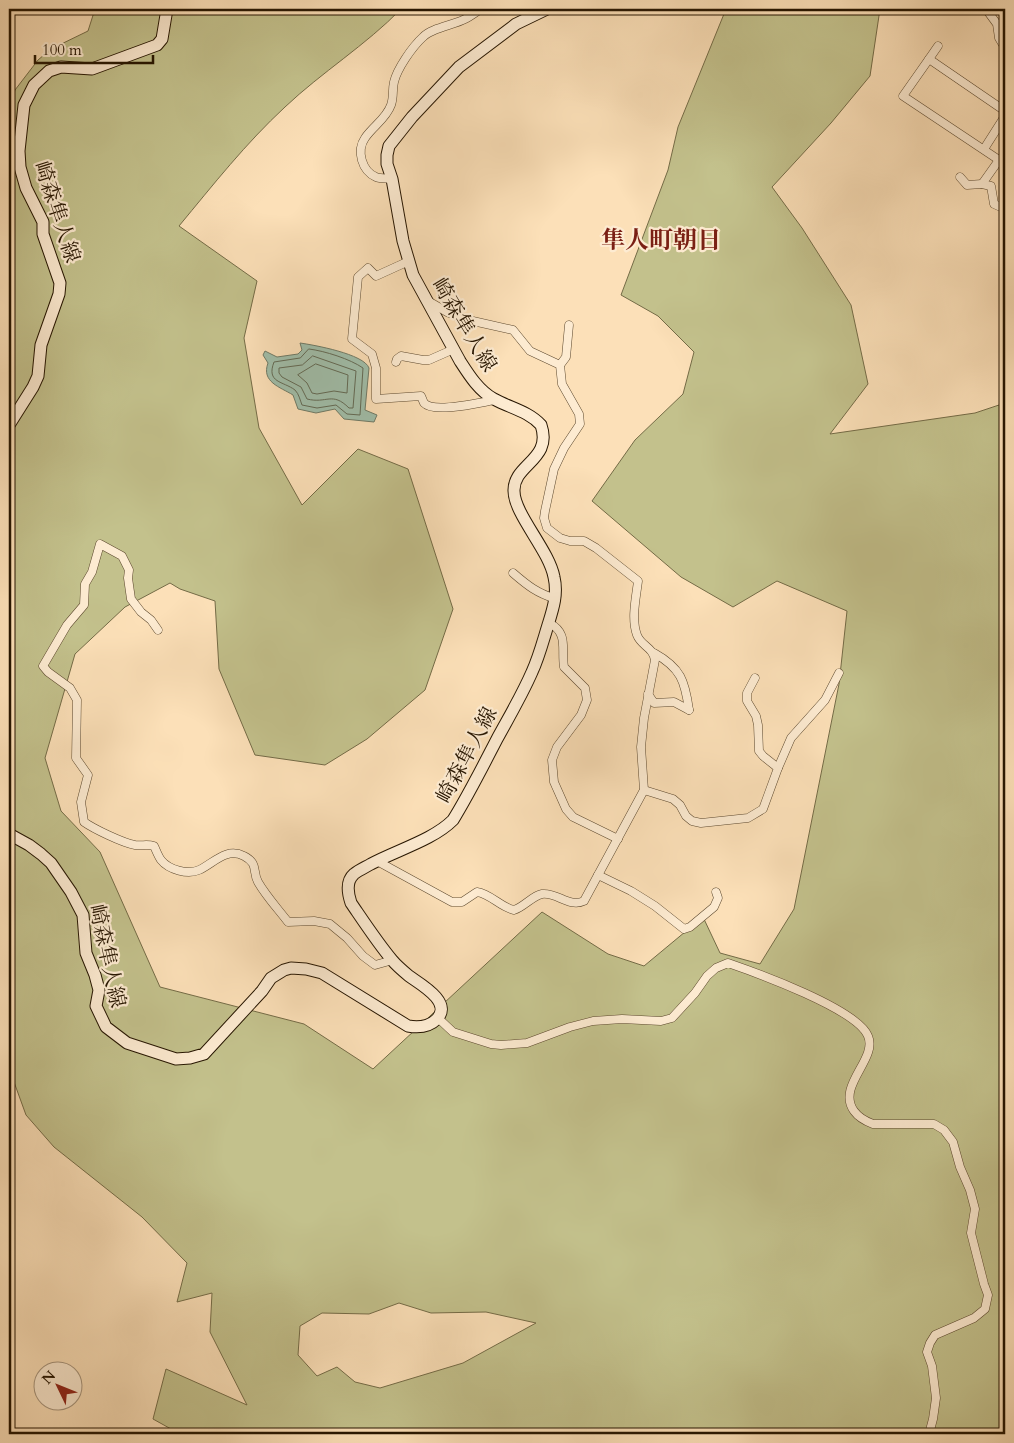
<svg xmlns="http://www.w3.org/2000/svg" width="1014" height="1443" font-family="Cardo,'Noto Serif JP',serif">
  <rect width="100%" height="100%" fill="#fce0b8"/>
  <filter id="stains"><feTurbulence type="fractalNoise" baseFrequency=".004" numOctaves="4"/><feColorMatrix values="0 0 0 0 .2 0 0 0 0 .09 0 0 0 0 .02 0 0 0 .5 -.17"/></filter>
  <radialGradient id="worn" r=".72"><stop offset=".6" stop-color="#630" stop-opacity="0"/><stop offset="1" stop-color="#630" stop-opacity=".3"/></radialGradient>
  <!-- green -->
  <path fill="#c3c18c" stroke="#746b46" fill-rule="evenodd" d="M 95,9 L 401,9 C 366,45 322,72 285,107 C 246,143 213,185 179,226 L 257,281 L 244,338 L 259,428 L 302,505 L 358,449 L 408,469 L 453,609 L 425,690 L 367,739 L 325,765 L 255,755 L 219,669 L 215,601 L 180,589 L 170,583 L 125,607 L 75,654 L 45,758 L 61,811 L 100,852 L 160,987 L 304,1024 L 373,1069 L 542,912 L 608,954 L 644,966 L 703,917 L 720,953 L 760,964 L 794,909 L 839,684 L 847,611 L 777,581 L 733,607 L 681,577 L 592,501 L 635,440 L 683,394 L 694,352 L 658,316 L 621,295 L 668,170 L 678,127 L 726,9 L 880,9 L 870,76 L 831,123 L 772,187 L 802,228 L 851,305 L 868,384 L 830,434 L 975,413 L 1005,403 L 1005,1434 L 180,1434 L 153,1419 L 166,1369 L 247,1405 L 210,1332 L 212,1293 L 177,1302 L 187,1263 L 142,1217 L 54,1147 L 26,1115 L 14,1082 L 9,1060 L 9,112 L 15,90 L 38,60 L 51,49 L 88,31 ZM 399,1303 L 431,1313 L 486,1312 L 536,1323 L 463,1363 L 380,1388 L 355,1382 L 337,1367 L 317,1376 L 298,1355 L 300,1326 L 322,1313 L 369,1314 Z"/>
  <!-- water -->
  <path fill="#a0beaa" stroke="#6f7a66" d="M 300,343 C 314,345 364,354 369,368 L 365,410 L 377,415 L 374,422 L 344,419 L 335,409 L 316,413 L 298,409 L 293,395 C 280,387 261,382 268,363 L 263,355 L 265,351 L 277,357 L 298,354 L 302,350 Z"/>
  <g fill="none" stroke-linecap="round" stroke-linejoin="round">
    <!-- shore -->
    <g stroke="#636a55" stroke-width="1">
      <path d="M 309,349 C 325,351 350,359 363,368 L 360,415 L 347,414 L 336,405 L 317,408 L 302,405 C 300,400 299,394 295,390 C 283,381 266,383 274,362 L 300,358 Z"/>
      <path d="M 313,356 L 356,371 L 353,408 L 349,408 C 332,391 327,404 307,399 L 301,387 L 282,377 L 279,373 L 279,368 L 302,365 Z"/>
      <polygon points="316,364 348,375 347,393 334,391 317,394 312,393 307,383 298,375"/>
    </g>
    <defs>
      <g id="minor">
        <polyline points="986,9 997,24 999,38 1005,48"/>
        <polyline points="929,59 938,46"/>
        <polyline points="1005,111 929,59 903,96 1005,164"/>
        <polyline points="984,149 1005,116"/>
        <polyline points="999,160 982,184 991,186 994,204 1005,209"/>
        <polyline points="960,177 967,185 982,184"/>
        <path d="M 392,179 C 387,178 381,179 376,177 C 362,171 356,151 365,138 C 373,126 386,119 391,105 C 394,97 392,90 394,82 C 397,69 412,47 423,37 C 431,28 454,25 465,19 C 471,16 476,12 481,9"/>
        <path d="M 409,261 L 376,276 L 368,268 L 358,277 L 352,339 L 372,354 L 376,368 L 376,399 L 421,396 C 422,398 423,401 424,403 C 434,414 482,402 495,400"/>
        <polyline points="396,362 397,359 401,356 423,360 429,360 454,349"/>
        <polyline points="560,365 566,357 569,325"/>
        <path d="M 513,573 C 528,586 537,593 556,599"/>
        <path d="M 549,623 C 569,633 561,649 564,667 L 585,688 L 587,700 L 581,715 L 557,747 L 552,760 L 554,782 L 566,809 L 573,817 L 618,839"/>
        <path d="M 158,630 L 151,620 L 141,612 L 131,599 L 128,578 L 129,570 L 122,556 L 100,544 L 92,572 L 85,584 L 84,605 L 67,625 L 43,666 L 48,672 L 70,688 L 77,700 L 76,758 L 88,775 L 81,802 L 84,822 C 94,829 123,843 135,845 C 142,846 147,844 154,846 C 156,850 158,856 161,860 C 169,870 188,875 199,870 C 214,863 226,847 244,856 C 259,864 252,871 258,882 C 266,896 278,909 288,922 L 314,921 L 330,924 L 347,938 L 363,956 L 375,965 L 393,960"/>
        <path d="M 654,653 C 681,668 685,681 689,710"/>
        <polyline points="648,694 654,703 674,702 689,710"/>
        <polyline points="778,768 791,738 825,700 839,673"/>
        <polyline points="644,790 673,799 680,805 686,816 692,821 701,823 748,818 763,809 778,768 763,756 759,751 758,725 756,716 747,701 747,693 755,678"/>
        <path d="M 377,861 L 452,902 L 462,902 L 477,892 C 491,894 500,907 514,910 C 524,907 532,896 542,894 C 557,892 569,908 584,901 L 644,790 L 641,747 L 644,718 L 655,660 C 653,647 641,646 637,635 C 631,619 636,598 638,581 L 596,548 L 584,541 L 570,541 L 560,538 L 547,528 L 544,518 L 545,511 L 554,469 L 564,448 L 580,424 L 579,414 L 562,384 L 560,365 L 530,351 L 513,330 L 464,319 L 447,312 L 428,301"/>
        <polyline points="598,875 631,891 655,906 684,929 690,927 714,907 718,898 716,892"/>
        <path d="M 438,1018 L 453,1032 L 491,1044 L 501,1045 L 527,1043 L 570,1027 L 593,1021 L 622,1019 L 661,1021 L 672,1018 L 695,993 L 707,976 L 716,968 L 728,963 C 757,973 857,1009 868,1036 C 878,1059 836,1086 854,1111 C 859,1118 865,1121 873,1124 L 934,1124 L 944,1130 L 953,1142 L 960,1167 L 970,1190 L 975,1209 L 971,1233 L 984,1284 L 988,1295 L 985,1309 L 974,1318 L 935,1335 L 930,1343 L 927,1352 L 932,1366 L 936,1398 L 933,1419 L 929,1434"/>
      </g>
      <g id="secondary">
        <polyline points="9,425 33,387 38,376 41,345 59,294 60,283 43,234 43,222 26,188 20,167 19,151 24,105 34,85 49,71 61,67 92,69 157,45 162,39 167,9"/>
        <path d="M 9,834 L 29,845 L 41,854 L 51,863 L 71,892 L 83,915 L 86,953 L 95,975 L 99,990 L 96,1006 L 106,1027 L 127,1043 L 176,1059 L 190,1058 L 204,1054 L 262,991 L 271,978 L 284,970 L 291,968 L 306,969 L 322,973 L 408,1026 C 419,1028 429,1027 437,1019 C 453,1002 420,984 409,976 C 403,971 397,966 392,960 C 377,942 364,922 351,903 C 348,894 346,881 354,874 C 359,870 366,867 371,864 C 397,850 433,840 453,820 C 469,794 483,766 497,739 C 509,717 522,695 532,672 C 539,657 543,641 548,625 C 553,609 558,594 554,577 C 549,550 514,514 514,491 C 513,464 553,460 541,425 C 528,411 510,408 494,399 C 479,391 469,375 460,361 L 413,275 L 403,241 L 392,179 L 387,164 L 387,155 L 389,146 L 412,117 L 459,67 L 516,24 L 547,9"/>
      </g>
    </defs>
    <!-- minor casing -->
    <use href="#minor" stroke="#5c482e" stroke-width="9"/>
    <!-- secondary casing -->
    <use href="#secondary" stroke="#261500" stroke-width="13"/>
    <!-- minor -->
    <use href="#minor" stroke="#fdebd1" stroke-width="8"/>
    <!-- secondary -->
    <use href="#secondary" stroke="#fdebd1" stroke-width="11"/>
  </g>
  <g text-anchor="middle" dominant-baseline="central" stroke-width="4.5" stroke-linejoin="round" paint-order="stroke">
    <!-- street labels -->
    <g font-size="21" fill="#261500" stroke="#fdebd1">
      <text transform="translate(57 212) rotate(72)">崎森隼人線</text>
      <text transform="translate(464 325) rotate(59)">崎森隼人線</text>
      <text transform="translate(467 755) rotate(-62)">崎森隼人線</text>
      <text transform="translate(107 956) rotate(78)">崎森隼人線</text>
    </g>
    <!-- quarter labels -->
    <g font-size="24" font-weight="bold" fill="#7a1f14" stroke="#fdebd1">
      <text x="661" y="240">隼人町朝日</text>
    </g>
  </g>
  <!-- margin -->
  <rect width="1014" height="1443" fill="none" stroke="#fce0b8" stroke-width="30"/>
  <rect x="10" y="10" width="994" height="1423" fill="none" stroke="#261500" stroke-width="2.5"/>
  <rect x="15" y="15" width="984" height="1413" fill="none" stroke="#261500"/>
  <!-- north arrow -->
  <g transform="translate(58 1386) rotate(313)"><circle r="24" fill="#fdebd1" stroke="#a7957d"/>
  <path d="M0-4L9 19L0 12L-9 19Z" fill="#8f2418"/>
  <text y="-8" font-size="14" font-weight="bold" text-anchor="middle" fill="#261500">N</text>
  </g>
  <!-- scale -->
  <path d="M35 55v8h118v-8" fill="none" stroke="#261500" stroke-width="2.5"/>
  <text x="42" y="55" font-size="15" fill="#261500" stroke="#fdebd1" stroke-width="4" paint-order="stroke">100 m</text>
  <rect width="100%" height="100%" filter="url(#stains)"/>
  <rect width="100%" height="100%" fill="url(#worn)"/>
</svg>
